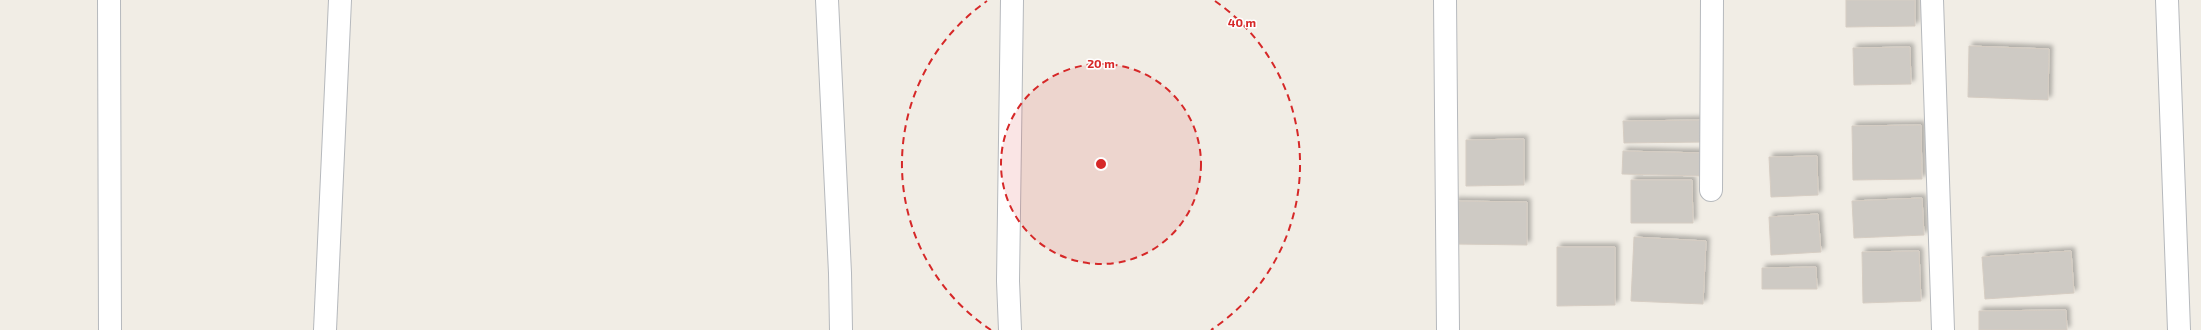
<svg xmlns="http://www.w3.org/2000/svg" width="2201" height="330" font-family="'Exo 2',sans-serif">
  <defs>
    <filter id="shadow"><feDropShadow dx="3.5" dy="-3.5" stdDeviation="2" flood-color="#0004"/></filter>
  </defs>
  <rect width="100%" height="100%" fill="#f1ede5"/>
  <!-- building -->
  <g fill="#cecac4" stroke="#d6cdc3" filter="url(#shadow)">
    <polygon points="1846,0 1915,0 1915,26 1846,27"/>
    <polygon points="1969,46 2049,49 2048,100 1968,97"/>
    <polygon points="1910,47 1911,84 1854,85 1853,48"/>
    <polygon points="1706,120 1706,142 1624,143 1623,121"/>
    <polygon points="1921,125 1922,179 1853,180 1852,126"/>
    <polygon points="1524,139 1524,185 1466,186 1466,140"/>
    <polygon points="1623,151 1703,153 1703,176 1622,174"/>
    <polygon points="1817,156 1818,195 1771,197 1769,157"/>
    <polygon points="1631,180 1692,180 1693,223 1631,223"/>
    <polygon points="1922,198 1924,235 1854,238 1852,201"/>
    <polygon points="1454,201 1527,202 1527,245 1454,244"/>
    <polygon points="1818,214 1821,252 1771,255 1769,217"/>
    <polygon points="1634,237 1706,241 1703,304 1631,301"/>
    <polygon points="1557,247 1615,247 1615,305 1557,306"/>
    <polygon points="1919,251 1921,301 1863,303 1862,252"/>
    <polygon points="2071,251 2074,293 1985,299 1982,257"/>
    <polygon points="1816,267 1817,289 1762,289 1762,268"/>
    <polygon points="2066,310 2067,330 1979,330 1979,311"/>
  </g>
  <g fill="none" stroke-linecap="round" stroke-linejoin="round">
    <defs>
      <g id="minor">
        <polyline points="109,0 110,330"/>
        <polyline points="827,0 840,273 841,330"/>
        <polyline points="1445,0 1448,330"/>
        <polyline points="1932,0 1943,330"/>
        <polyline points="2167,0 2179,330"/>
        <polyline points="1711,190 1712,0"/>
        <polyline points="325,330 340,0"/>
        <polyline points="1010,330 1008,281 1012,0"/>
      </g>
    </defs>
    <!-- minor casing -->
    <use href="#minor" stroke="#b6b9bd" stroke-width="24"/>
    <!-- minor -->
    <use href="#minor" stroke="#fff" stroke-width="22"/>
  </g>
  <!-- distance rings -->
  <circle cx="1101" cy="164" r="100" fill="#d62828" fill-opacity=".12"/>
  <g fill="none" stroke="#d62828" stroke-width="2" stroke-dasharray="7 5">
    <circle cx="1101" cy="164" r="100"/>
    <path d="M991 330A199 199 0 0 1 987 1M1215 1A199 199 0 0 1 1211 330"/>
  </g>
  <circle cx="1101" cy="164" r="6" fill="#d62828" stroke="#fff" stroke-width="2"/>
  <g font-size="12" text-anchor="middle" font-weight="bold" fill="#d62828" stroke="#fff" stroke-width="3" stroke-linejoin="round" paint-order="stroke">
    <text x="1242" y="27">40 m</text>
    <text x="1101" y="68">20 m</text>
  </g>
</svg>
